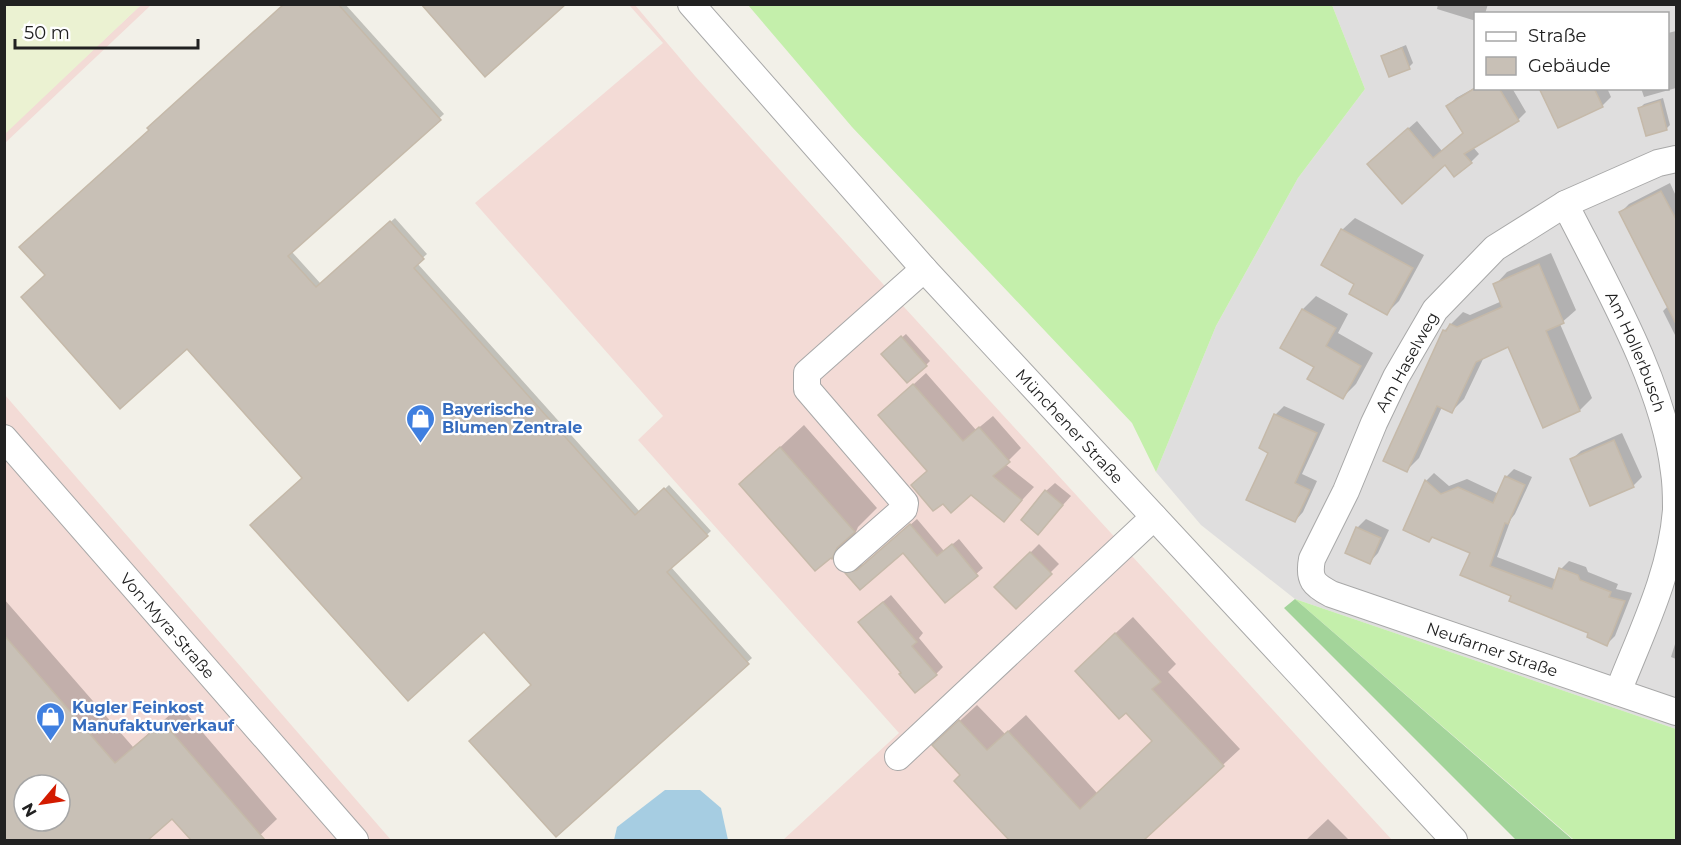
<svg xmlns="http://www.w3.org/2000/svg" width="1681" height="845" font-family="Montserrat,sans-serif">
  <rect width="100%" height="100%" fill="#f2f0e8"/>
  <!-- residential -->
  <path fill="#dfdede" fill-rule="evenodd" d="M 1332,5 L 1676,5 L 1676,729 L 1295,599 L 1201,525 L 1156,472 L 1216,326 L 1298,178 L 1365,89 ZM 1476,14 L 1668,14 L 1668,88 L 1476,88 Z"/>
  <!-- commercial -->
  <g fill="#f3dbd6" fill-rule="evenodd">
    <polygon points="141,5 151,5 5,143 4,134"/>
    <polygon points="629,5 635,5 695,76 872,272 1392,840 783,840 899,733 638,440 663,416 475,203 663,43"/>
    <path d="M 5,395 L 391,840 L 5,840 ZM 24,785 L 60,785 L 60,821 L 24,821 Z"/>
  </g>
  <!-- farmland -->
  <polygon fill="#ebf2d2" points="5,4 141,4 141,5 5,134"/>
  <!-- grass -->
  <g fill="#c4efab">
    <polygon points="748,5 1332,5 1365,89 1298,178 1216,326 1156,472 1132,423 852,127"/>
    <polygon points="1295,599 1676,729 1676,840 1574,840"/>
  </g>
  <!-- forest -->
  <polygon fill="#a3d49a" points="1295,599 1573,840 1574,840 1516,840 1284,608"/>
  <!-- water -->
  <polygon fill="#a6cde2" points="665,790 700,790 721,808 728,840 614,840 617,827"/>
  <!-- shadow -->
  <g fill="#0003" fill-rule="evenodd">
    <polygon points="286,4 345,4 444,114 292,252 321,284 395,218 427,254 417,263 640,512 669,485 711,531 671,567 752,658 556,835 533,685 484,630 304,478 187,347 46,275"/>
    <polygon points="1438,4 1488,4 1485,14 1476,14 1476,21 1437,9"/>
    <polygon points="1676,31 1676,88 1644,97 1641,88 1668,88 1668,33"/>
    <polygon points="1406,45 1413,63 1409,67 1383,56 1387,53"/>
    <polygon points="1476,87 1476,88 1512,88 1526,112 1518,120 1473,147 1479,154 1471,162 1445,163 1377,156 1417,121 1442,151 1464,133 1448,106 1456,98"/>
    <polygon points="1541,88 1607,88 1611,97 1602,106"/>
    <polygon points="1663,98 1670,125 1666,129 1640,108 1644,104"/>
    <polygon points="1670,183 1676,196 1676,337 1663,311 1668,306 1620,213 1629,204"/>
    <polygon points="1355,218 1424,255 1399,301 1387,313 1356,283 1342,230"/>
    <polygon points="1551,253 1576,310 1560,324 1592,398 1580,410 1509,345 1484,357 1464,399 1452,411 1442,407 1419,458 1407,470 1444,331 1463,312 1470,315 1502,301 1495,285 1507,272"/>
    <polygon points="1316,296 1348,314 1338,333 1373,353 1356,384 1343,397 1316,366 1282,347 1303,309"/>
    <polygon points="906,334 930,361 926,365 887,350"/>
    <polygon points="926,373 976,430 993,416 1021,448 1005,464 1034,487 1004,520 971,493 928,470 880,415"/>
    <polygon points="1284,406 1325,424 1302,474 1317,481 1303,512 1295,521 1270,452 1275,415"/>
    <polygon points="804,425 877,508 858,527 855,534 832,557 741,484"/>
    <polygon points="1622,433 1642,477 1633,486 1572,459 1581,451"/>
    <polygon points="1514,469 1532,477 1515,514 1511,519 1497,557 1557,580 1561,569 1569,561 1586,567 1588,572 1618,584 1616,589 1632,593 1615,636 1607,644 1590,632 1512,595 1472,552 1433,536 1405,529 1426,481 1434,473 1449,486 1467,479 1499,494 1506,477"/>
    <polygon points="1055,483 1071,496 1038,533 1046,491"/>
    <polygon points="917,519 944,551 959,539 983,568 945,601 903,551 860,588 847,574 853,567 865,564"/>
    <polygon points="1366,519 1389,530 1378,553 1370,562 1357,528"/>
    <polygon points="1039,544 1059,564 1016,607 996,587"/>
    <polygon points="891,595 923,633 919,638 943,667 936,674 903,673 867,615"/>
    <path d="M 4,599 L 133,747 L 180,706 L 277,819 L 255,840 L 193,840 L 173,817 L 145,840 L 4,840 ZM 24,785 L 60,785 L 60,821 L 24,821 Z"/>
    <polygon points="1133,617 1176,664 1168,672 1240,749 1142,840 1011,840 956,781 962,775 951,729 977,705 1005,734 1026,715 1097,793 1153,741 1093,654"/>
    <polygon points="1676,641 1676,659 1671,657"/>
    <polygon points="1328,819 1349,840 1306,840"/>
  </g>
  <!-- building -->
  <g fill="#c8c0b6" stroke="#c5b9a9" stroke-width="1.5" fill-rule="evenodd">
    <polygon points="284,4 338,4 441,120 288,256 316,287 390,221 424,259 414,268 635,515 664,488 708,536 667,572 749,664 556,837 469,741 531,685 484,632 408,701 250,525 302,478 187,349 120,409 21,297 45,275 19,247 149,130 147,128"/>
    <polygon points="421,4 566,4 485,77"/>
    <polygon points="1402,48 1410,69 1389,77 1381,56"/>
    <polygon points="1475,88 1499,88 1519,121 1464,154 1472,163 1454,177 1445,165 1402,204 1367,164 1408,128 1433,158 1463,133 1446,106"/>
    <polygon points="1539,88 1594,88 1603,107 1558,128"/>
    <polygon points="1660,101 1667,130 1646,136 1638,108"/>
    <polygon points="1661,191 1677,221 1677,326 1619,212"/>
    <polygon points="1341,229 1413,268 1387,315 1349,294 1354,284 1321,265"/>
    <polygon points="1539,264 1564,323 1546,331 1580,411 1543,428 1508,347 1476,362 1452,413 1437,406 1407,472 1383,461 1443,330 1446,331 1450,324 1457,327 1502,307 1493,284"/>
    <polygon points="1302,309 1336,328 1326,346 1361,366 1343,399 1307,379 1314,367 1280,348"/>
    <polygon points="901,336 927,366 907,383 881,354"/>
    <polygon points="913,384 963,441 979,427 1010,462 993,476 1022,500 1004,522 971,495 951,513 943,504 933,511 911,485 927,471 878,415"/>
    <polygon points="1274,414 1317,433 1295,483 1310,490 1295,522 1246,500 1268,453 1259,448"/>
    <polygon points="1614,440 1634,487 1590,506 1570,459"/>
    <polygon points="780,447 855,532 837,548 832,559 831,558 815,571 739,484"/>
    <polygon points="1505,476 1525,485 1508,524 1505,523 1490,566 1552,589 1559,568 1578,575 1580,580 1611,592 1609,597 1625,601 1607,646 1587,637 1588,633 1509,601 1511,596 1460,575 1470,553 1432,537 1429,542 1403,530 1425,480 1441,494 1458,487 1493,503"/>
    <polygon points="1045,490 1063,505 1038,535 1021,520"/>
    <polygon points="910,524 937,556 952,544 978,576 945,603 903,553 860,590 845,573 857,570"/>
    <polygon points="1356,527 1381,538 1370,564 1345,553"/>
    <polygon points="1030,552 1052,574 1016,609 994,587"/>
    <polygon points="883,602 917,642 912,646 937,675 915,693 899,674 901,673 858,622"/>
    <polygon points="1115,633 1161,682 1152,689 1224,766 1144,840 1009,840 954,781 960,775 932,745 959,720 987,750 1008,731 1080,809 1152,741 1126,713 1119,719 1075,671"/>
    <path d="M 4,635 L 115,763 L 163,722 L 265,840 L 191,840 L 172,819 L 148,840 L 4,840 ZM 24,785 L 60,785 L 60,821 L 24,821 Z"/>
  </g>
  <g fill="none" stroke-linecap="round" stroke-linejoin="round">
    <defs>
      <g id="minor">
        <path id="s1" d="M 691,4 L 924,269 L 1454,840"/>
        <path id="s2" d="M 1676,159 L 1658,163 L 1565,204 L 1495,248 L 1435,310 L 1396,377 L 1374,423 L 1346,491 L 1312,559 C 1308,580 1314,585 1331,594 L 1676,712"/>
        <path id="s3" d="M 1565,204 C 1605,283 1664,384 1674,472 C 1676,484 1676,496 1676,508"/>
        <path id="s4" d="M 4,438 L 355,840"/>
        <polyline points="847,559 904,509 905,503 807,389 807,373 924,269"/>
        <path d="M 1618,692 C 1641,633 1671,574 1676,510"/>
        <polyline points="898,757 1154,517"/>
      </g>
    </defs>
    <!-- minor casing -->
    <use href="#minor" stroke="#a8a8a8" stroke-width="28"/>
    <!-- minor -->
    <use href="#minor" stroke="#fff" stroke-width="26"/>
  </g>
  <!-- icons -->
  <defs>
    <symbol id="shop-pin" viewBox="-11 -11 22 30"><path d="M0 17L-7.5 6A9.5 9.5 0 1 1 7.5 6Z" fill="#3f7fe0" stroke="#fff"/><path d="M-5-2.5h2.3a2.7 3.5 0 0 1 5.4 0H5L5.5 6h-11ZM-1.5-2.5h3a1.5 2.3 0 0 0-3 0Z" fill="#fff"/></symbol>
  </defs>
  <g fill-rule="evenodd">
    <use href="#shop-pin" x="404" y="402" width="33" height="45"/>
    <use href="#shop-pin" x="34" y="700" width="33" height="45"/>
  </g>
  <g text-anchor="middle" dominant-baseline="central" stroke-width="4.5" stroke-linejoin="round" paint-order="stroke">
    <!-- street labels -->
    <g font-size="16" fill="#212121" stroke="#fff">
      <text stroke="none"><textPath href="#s3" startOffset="164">Am Hollerbusch</textPath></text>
      <text transform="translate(1407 362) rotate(-61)">Am Haselweg</text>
      <text stroke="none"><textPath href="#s1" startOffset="567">Münchener Straße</textPath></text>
      <text stroke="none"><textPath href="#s4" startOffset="249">Von-Myra-Straße</textPath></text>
      <text stroke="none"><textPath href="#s2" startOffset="782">Neufarner Straße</textPath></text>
    </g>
    <!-- shop labels -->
    <g font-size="16" font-weight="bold" fill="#366cbe" stroke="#fff" text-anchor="start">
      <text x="442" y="409">Bayerische<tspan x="442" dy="18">Blumen Zentrale</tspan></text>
      <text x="72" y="707">Kugler Feinkost<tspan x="72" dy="18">Manufakturverkauf</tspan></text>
    </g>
  </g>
  <!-- border -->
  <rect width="1681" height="845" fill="none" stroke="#212121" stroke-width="12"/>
  <!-- legend -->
  <rect x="1474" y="12" width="195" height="78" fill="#ffffff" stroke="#a6a6a6" stroke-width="1.5"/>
  <rect x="1486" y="32" width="30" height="9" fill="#ffffff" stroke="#a6a6a6" stroke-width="1.5"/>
  <text x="1528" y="42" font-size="18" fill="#212121">Straße</text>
  <rect x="1486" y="57" width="30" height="18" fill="#c8c0b6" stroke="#a6a6a6" stroke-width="1.5"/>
  <text x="1528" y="72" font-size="18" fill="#212121">Gebäude</text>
  <!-- north arrow -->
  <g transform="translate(42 803) rotate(241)"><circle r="28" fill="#ffffff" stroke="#a6a6a6" stroke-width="1.5"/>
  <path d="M0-4.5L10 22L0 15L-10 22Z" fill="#d31b00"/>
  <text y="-9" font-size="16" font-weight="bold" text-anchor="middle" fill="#212121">N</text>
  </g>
  <!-- scale -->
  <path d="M15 39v9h183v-9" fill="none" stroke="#212121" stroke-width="3"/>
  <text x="24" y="39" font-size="18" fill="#212121" stroke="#ffffff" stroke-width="4.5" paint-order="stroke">50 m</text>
</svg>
